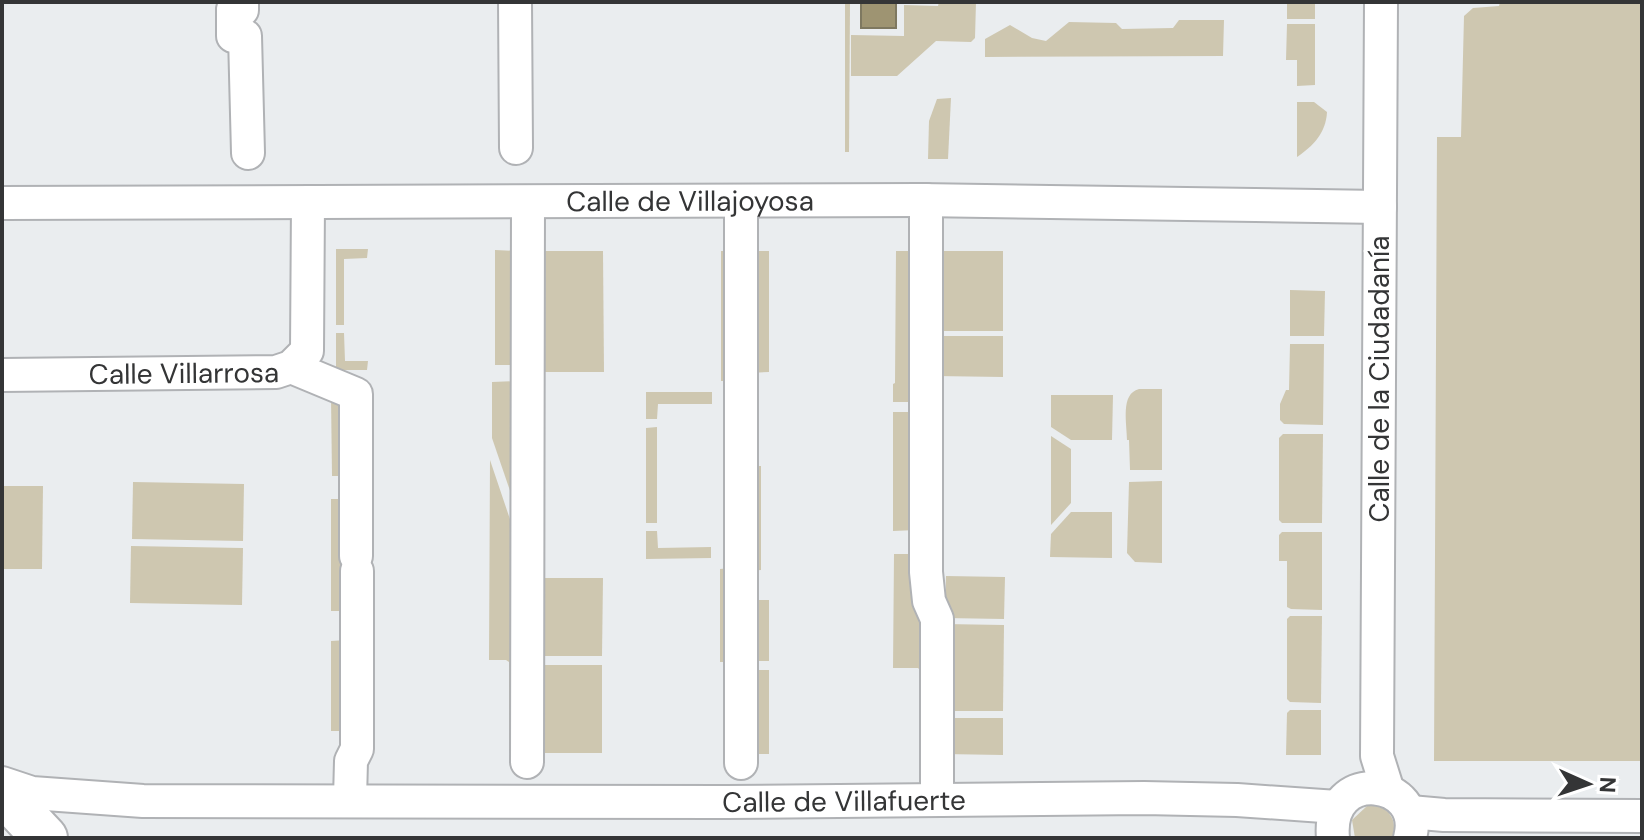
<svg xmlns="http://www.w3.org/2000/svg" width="1644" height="840" font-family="'DM Sans',sans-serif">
  <rect width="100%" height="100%" fill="#eaedef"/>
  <!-- green -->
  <g fill="#cec7b0">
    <polygon points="845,2 850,2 849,152 845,152"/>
    <polygon points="939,2 976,2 975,38 971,42 936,41 897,76 851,76 851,35 904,36 904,5 938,6"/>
    <rect x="1287" y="2" width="28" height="17"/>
    <polygon points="1500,2 1642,2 1642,761 1434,761 1437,137 1461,137 1464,16 1473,8 1499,6"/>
    <polygon points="1179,20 1224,20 1223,56 985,57 985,39 1010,25 1032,38 1046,41 1069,22 1116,23 1122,29 1173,28"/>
    <polygon points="1287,24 1315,24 1315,85 1297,86 1297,60 1286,60"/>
    <polygon points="951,98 948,159 928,159 929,121 937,99"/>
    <path d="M 1297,102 L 1314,102 L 1327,112 C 1326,133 1313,146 1297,157 Z"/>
    <polygon points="336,249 368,249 367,258 344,259 344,325 336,325"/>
    <polygon points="495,250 519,251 518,365 495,365"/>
    <polygon points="536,251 603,251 604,372 536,372"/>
    <rect x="721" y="251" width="11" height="130"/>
    <polygon points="749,251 769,251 769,372 749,373"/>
    <polygon points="896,251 917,251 917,402 893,402 893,384 895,383"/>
    <rect x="936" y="251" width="67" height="80"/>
    <polygon points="1290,290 1325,291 1324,336 1290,336"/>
    <polygon points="336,333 344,333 345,361 368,361 367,370 336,370"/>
    <polygon points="935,336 1003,336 1003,377 935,376"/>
    <polygon points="1290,344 1324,344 1323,425 1284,424 1280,420 1280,404 1286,390 1289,390"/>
    <polygon points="518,381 519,517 492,438 492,382"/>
    <path d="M 1139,389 L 1162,389 L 1162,470 L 1130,470 L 1129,440 L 1127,440 C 1127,423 1120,394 1139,389 Z"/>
    <polygon points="646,392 712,392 712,404 658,404 657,419 646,419"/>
    <polygon points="1051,395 1113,395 1112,440 1071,440 1051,427"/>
    <polygon points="331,396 343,401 347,476 332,476"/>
    <polygon points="893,412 917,412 916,530 893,531"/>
    <polygon points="657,427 657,523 646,523 646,428"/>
    <polygon points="1283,434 1323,434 1322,523 1282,523 1279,520 1279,438"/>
    <polygon points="1051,436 1071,449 1071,503 1051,525"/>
    <polygon points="490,460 518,543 518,753 509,753 509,662 506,660 489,660"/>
    <polygon points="749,466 761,466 761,570 749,571"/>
    <polygon points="1162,481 1162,563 1135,562 1127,553 1129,482"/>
    <polygon points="133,482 244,484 243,541 132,539"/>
    <polygon points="2,486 43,486 42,569 2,569"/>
    <rect x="331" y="499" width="16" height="112"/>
    <polygon points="1071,512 1112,512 1112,558 1050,557 1051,534"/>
    <polygon points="646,531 657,531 658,548 711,547 711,558 646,559"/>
    <polygon points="1282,532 1322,532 1322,610 1291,609 1287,607 1287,561 1279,561 1279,535"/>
    <polygon points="131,546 243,548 242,605 130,603"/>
    <polygon points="894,554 916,554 928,754 921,754 921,671 918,668 893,668"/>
    <polygon points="731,568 731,662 720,662 720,569"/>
    <polygon points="946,576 1005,577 1004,619 945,618"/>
    <polygon points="537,578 603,578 602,656 537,656"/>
    <rect x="749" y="600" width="20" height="61"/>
    <polygon points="1290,616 1322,616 1321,703 1290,702 1287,699 1287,619"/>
    <polygon points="944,624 1004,625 1003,711 944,711"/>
    <polygon points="347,640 347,731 331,731 331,641"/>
    <rect x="537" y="665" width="65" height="88"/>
    <rect x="749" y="670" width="20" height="84"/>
    <polygon points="1290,710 1321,710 1321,755 1286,755 1287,713"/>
    <polygon points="944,718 1003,718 1003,755 944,754"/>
    <path d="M 1367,806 C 1387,804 1399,819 1392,838 L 1355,838 L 1352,820 Z"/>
  </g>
  <!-- water -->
  <rect fill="#9e9472" stroke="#7e7860" stroke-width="2" x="861" y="2" width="35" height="26"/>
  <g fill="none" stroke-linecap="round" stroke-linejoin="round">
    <defs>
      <g id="street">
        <polyline points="242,2 242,10 233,9 233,36 245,36 248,153"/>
        <polyline points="515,2 516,148"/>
        <polyline points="1381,2 1377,756 1388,791"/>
        <polyline points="926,200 926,572 929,601 937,619 937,799"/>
        <path id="s1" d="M 2,203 L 920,200 L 1380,207"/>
        <polyline points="291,367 356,394 356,556"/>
        <path id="s2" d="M 2,375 L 276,372 L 291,367 L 307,351 L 308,202"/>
        <polyline points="527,762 528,202"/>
        <polyline points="741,763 741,202"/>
        <path id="s3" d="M 2,783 L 32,793 L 143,801 L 726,802 L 1144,798 L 1237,800 L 1337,807"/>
        <polyline points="350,799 351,761 357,749 357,571"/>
        <polyline points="1410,812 1444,815 1642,816"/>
        <path d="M 1333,838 C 1326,765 1426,779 1410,838"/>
      </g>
      <polyline id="secondary" points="2,792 45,838"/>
    </defs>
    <!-- street casing -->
    <use href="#street" stroke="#b0b2b5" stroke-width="36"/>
    <!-- secondary casing -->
    <use href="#secondary" stroke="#b0b2b5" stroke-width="48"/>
    <!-- street -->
    <use href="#street" stroke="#fff" stroke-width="32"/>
    <!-- secondary -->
    <use href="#secondary" stroke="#fff" stroke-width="44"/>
  </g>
  <g text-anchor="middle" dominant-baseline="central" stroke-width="7" stroke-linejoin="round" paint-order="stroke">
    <!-- street labels -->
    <g font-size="28" fill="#343536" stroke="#fff">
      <text stroke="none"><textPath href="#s1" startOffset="688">Calle de Villajoyosa</textPath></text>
      <text stroke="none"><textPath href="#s2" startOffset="182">Calle Villarrosa</textPath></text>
      <text transform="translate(1379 379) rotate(-90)">Calle de la Ciudadanía</text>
      <text stroke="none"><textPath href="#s3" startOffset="844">Calle de Villafuerte</textPath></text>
    </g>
  </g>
  <!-- border -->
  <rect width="1644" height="840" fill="none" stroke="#343536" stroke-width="8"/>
  <!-- north arrow -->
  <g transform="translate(1588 784) rotate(93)" stroke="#ffffff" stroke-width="6" paint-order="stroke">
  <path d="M0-6L14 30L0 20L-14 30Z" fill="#343536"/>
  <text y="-12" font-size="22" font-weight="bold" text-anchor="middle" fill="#343536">N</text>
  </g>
</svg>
